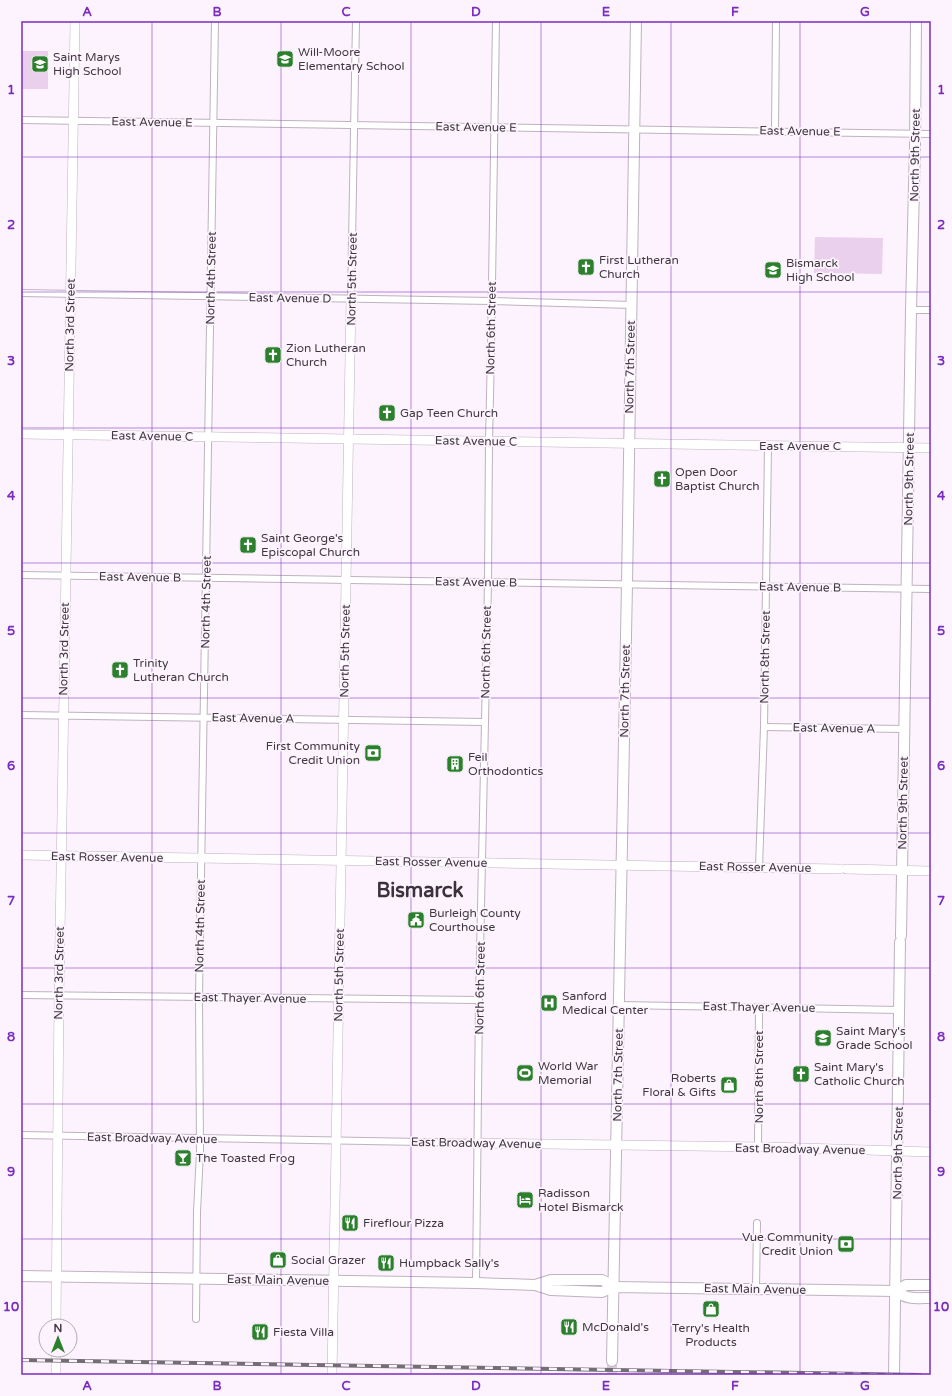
<svg xmlns="http://www.w3.org/2000/svg" width="952" height="1396" font-family="'Varela Round',sans-serif">
  <rect width="100%" height="100%" fill="#fdf3fe"/>
  <!-- pitch -->
  <g fill="#ead0ec">
    <rect x="21" y="51" width="27" height="38"/>
    <polygon points="815,237 883,238 882,274 814,273"/>
  </g>
  <g fill="none" stroke-linecap="round" stroke-linejoin="round">
    <!-- primary-tunnel -->
    <polyline stroke="#d7ced8" stroke-width="10" stroke-dasharray="10 5" stroke-linecap="butt" points="612,1375 612,1361"/>
    <defs>
      <g id="street">
        <polyline points="21,120 931,134"/>
        <polyline points="775,131 776,21"/>
        <polyline points="21,293 491,301 632,305"/>
        <polyline points="351,299 356,21"/>
        <polyline points="911,310 931,310"/>
        <polyline points="21,575 931,589"/>
        <polyline points="21,715 484,722"/>
        <polyline points="764,727 904,729"/>
        <polyline points="759,867 764,727 768,446"/>
        <polyline points="21,995 479,1000"/>
        <polyline points="619,1005 899,1010"/>
        <polyline points="21,1135 478,1143"/>
        <polyline points="758,1147 759,1007"/>
        <polyline points="476,1283 479,1000 488,582 489,441 491,350 496,21"/>
        <polyline points="756,1289 757,1223"/>
        <polyline points="196,1319 197,1212 200,1152 199,997 215,21"/>
      </g>
      <g id="secondary">
        <polyline points="21,434 931,448"/>
        <polyline points="21,855 840,869"/>
        <polyline points="846,869 931,871"/>
        <polyline points="478,1143 770,1147 931,1152"/>
        <polyline points="56,1326 59,996 75,21"/>
        <polyline points="56,1375 56,1350"/>
        <polyline points="332,1375 351,299"/>
      </g>
      <g id="primary">
        <polyline points="901,936 911,310 915,145 916,21"/>
        <path d="M 21,1276 L 476,1283 L 535,1285 L 551,1290 L 602,1292 L 614,1287 L 896,1291 C 907,1300 917,1298 931,1298"/>
        <polyline points="535,1285 551,1280 602,1280 606,1282 614,1287"/>
        <polyline points="896,1291 906,1285 931,1285"/>
        <polyline points="612,1361 627,584 636,21"/>
        <polyline points="894,1375 900,942"/>
      </g>
    </defs>
    <!-- street casing -->
    <use href="#street" stroke="#beb2bf" stroke-width="8"/>
    <!-- secondary casing -->
    <use href="#secondary" stroke="#beb2bf" stroke-width="10"/>
    <!-- primary casing -->
    <use href="#primary" stroke="#beb2bf" stroke-width="12"/>
    <!-- street -->
    <use href="#street" stroke="#fff" stroke-width="6"/>
    <!-- secondary -->
    <use href="#secondary" stroke="#fff" stroke-width="9"/>
    <!-- primary -->
    <use href="#primary" stroke="#fff" stroke-width="10"/>
    <defs>
      <polyline id="rail" points="21,1360 920,1375"/>
    </defs>
    <!-- rail casing -->
    <use href="#rail" stroke="#736d74" stroke-width="4"/>
    <!-- rail -->
    <use href="#rail" stroke="#fdf3fe" stroke-width="2.5" stroke-dasharray="8" stroke-linecap="butt"/>
  </g>
  <!-- grid -->
  <path fill="none" stroke="#7b2cbf" stroke-width="1" stroke-opacity="0.55" d="M 152,21 L 152,1375M 281,21 L 281,1375M 411,21 L 411,1375M 541,21 L 541,1375M 671,21 L 671,1375M 800,21 L 800,1375M 21,157 L 931,157M 21,292 L 931,292M 21,428 L 931,428M 21,563 L 931,563M 21,698 L 931,698M 21,833 L 931,833M 21,968 L 931,968M 21,1104 L 931,1104M 21,1239 L 931,1239"/>
  <!-- icons -->
  <defs>
    <symbol id="school-square" viewBox="-11 -11 22 22"><rect x="-9" y="-9" width="18" height="18" rx="4" fill="#2c802d" stroke="#fdf3fe"/><path d="M0-5L7-2L0 1L-7-2ZM-4 1L0 2.5L4 1V4Q0 6-4 4Z" fill="#fff"/></symbol>
    <symbol id="church-square" viewBox="-11 -11 22 22"><rect x="-9" y="-9" width="18" height="18" rx="4" fill="#2c802d" stroke="#fdf3fe"/><path d="M-1.2-6h2.4v3.5h3.3v2.4h-3.3V6h-2.4V-.1h-3.3v-2.4h3.3Z" fill="#fff"/></symbol>
    <symbol id="bank-square" viewBox="-11 -11 22 22"><rect x="-9" y="-9" width="18" height="18" rx="4" fill="#2c802d" stroke="#fdf3fe"/><path d="M-6-4H6V4H-6ZM0-2.3a2.3 2.3 0 1 0 0 4.6a2.3 2.3 0 1 0 0-4.6Z" fill="#fff"/></symbol>
    <symbol id="building-square" viewBox="-11 -11 22 22"><rect x="-9" y="-9" width="18" height="18" rx="4" fill="#2c802d" stroke="#fdf3fe"/><path d="M-4-6H4V6H1V3H-1V6H-4ZM-2.5-4.3h1.7v1.8h-1.7ZM.8-4.3h1.7v1.8H.8ZM-2.5-1h1.7V.8h-1.7ZM.8-1h1.7V.8H.8Z" fill="#fff"/></symbol>
    <symbol id="civic-square" viewBox="-11 -11 22 22"><rect x="-9" y="-9" width="18" height="18" rx="4" fill="#2c802d" stroke="#fdf3fe"/><path d="M-.6-6.5H3V-4.5H.6V-3L4-1V1h2V6H-6V1h2V-1L-.6-3ZM-1.2 2.5V6h2.4V2.5Z" fill="#fff"/></symbol>
    <symbol id="hospital-square" viewBox="-11 -11 22 22"><rect x="-9" y="-9" width="18" height="18" rx="4" fill="#2c802d" stroke="#fdf3fe"/><path d="M-5-5h3v3.5h4V-5h3V5h-3V1.5h-4V5h-3Z" fill="#fff"/></symbol>
    <symbol id="stadium-square" viewBox="-11 -11 22 22"><rect x="-9" y="-9" width="18" height="18" rx="4" fill="#2c802d" stroke="#fdf3fe"/><path d="M0-5a6.5 5 0 1 0 0 10a6.5 5 0 1 0 0-10ZM-3.5-1.8h7v3.6h-7Z" fill="#fff"/></symbol>
    <symbol id="shop-square" viewBox="-11 -11 22 22"><rect x="-9" y="-9" width="18" height="18" rx="4" fill="#2c802d" stroke="#fdf3fe"/><path d="M-5-2.5h2.3a2.7 3.5 0 0 1 5.4 0H5L5.5 6h-11ZM-1.5-2.5h3a1.5 2.3 0 0 0-3 0Z" fill="#fff"/></symbol>
    <symbol id="bar-square" viewBox="-11 -11 22 22"><rect x="-9" y="-9" width="18" height="18" rx="4" fill="#2c802d" stroke="#fdf3fe"/><path d="M-6-5H6L.8 .8V4.5H3.5V6h-7V4.5H-.8V.8Z" fill="#fff"/></symbol>
    <symbol id="hotel-square" viewBox="-11 -11 22 22"><rect x="-9" y="-9" width="18" height="18" rx="4" fill="#2c802d" stroke="#fdf3fe"/><path d="M-6-4.5h1.5V1H6V5H4.5V3h-9V5H-6ZM-4 0a1.8 1.8 0 1 1 3.6 0ZM.5 0V-2.5h3Q6-2.5 6 0Z" fill="#fff"/></symbol>
    <symbol id="restaurant-square" viewBox="-11 -11 22 22"><rect x="-9" y="-9" width="18" height="18" rx="4" fill="#2c802d" stroke="#fdf3fe"/><path d="M-5-6h1v4h1v-4h1v4h1v-4h1v5L-1.5 .5V6h-2V.5L-5-1ZM5-6V6H3V1.5H1.5Q1.5-4 5-6Z" fill="#fff"/></symbol>
  </defs>
  <g fill-rule="evenodd">
    <use href="#school-square" x="275" y="49" width="20" height="20"/>
    <use href="#school-square" x="30" y="54" width="20" height="20"/>
    <use href="#church-square" x="576" y="257" width="20" height="20"/>
    <use href="#school-square" x="763" y="260" width="20" height="20"/>
    <use href="#church-square" x="263" y="345" width="20" height="20"/>
    <use href="#church-square" x="377" y="403" width="20" height="20"/>
    <use href="#church-square" x="652" y="469" width="20" height="20"/>
    <use href="#church-square" x="238" y="535" width="20" height="20"/>
    <use href="#church-square" x="110" y="660" width="20" height="20"/>
    <use href="#bank-square" x="363" y="743" width="20" height="20"/>
    <use href="#building-square" x="445" y="754" width="20" height="20"/>
    <use href="#civic-square" x="406" y="910" width="20" height="20"/>
    <use href="#hospital-square" x="539" y="993" width="20" height="20"/>
    <use href="#school-square" x="813" y="1028" width="20" height="20"/>
    <use href="#stadium-square" x="515" y="1063" width="20" height="20"/>
    <use href="#church-square" x="791" y="1064" width="20" height="20"/>
    <use href="#shop-square" x="719" y="1075" width="20" height="20"/>
    <use href="#bar-square" x="173" y="1148" width="20" height="20"/>
    <use href="#hotel-square" x="515" y="1190" width="20" height="20"/>
    <use href="#restaurant-square" x="340" y="1213" width="20" height="20"/>
    <use href="#bank-square" x="836" y="1234" width="20" height="20"/>
    <use href="#shop-square" x="268" y="1250" width="20" height="20"/>
    <use href="#restaurant-square" x="376" y="1253" width="20" height="20"/>
    <use href="#shop-square" x="701" y="1299" width="20" height="20"/>
    <use href="#restaurant-square" x="559" y="1317" width="20" height="20"/>
    <use href="#restaurant-square" x="250" y="1322" width="20" height="20"/>
  </g>
  <g text-anchor="middle" dominant-baseline="central" stroke-width="3.5" stroke-linejoin="round" paint-order="stroke">
    <!-- poi labels -->
    <g font-size="12" fill="#3e393f" stroke="#fdf3fe" text-anchor="start">
      <text x="298" y="52">Will-Moore<tspan x="298" dy="14">Elementary School</tspan></text>
      <text x="53" y="57">Saint Marys<tspan x="53" dy="14">High School</tspan></text>
      <text x="599" y="260">First Lutheran<tspan x="599" dy="14">Church</tspan></text>
      <text x="786" y="263">Bismarck<tspan x="786" dy="14">High School</tspan></text>
      <text x="286" y="348">Zion Lutheran<tspan x="286" dy="14">Church</tspan></text>
      <text x="400" y="413">Gap Teen Church</text>
      <text x="675" y="472">Open Door<tspan x="675" dy="14">Baptist Church</tspan></text>
      <text x="261" y="538">Saint George's<tspan x="261" dy="14">Episcopal Church</tspan></text>
      <text x="133" y="663">Trinity<tspan x="133" dy="14">Lutheran Church</tspan></text>
      <text x="360" y="746" text-anchor="end">First Community<tspan x="360" dy="14">Credit Union</tspan></text>
      <text x="468" y="757">Feil<tspan x="468" dy="14">Orthodontics</tspan></text>
      <text x="429" y="913">Burleigh County<tspan x="429" dy="14">Courthouse</tspan></text>
      <text x="562" y="996">Sanford<tspan x="562" dy="14">Medical Center</tspan></text>
      <text x="836" y="1031">Saint Mary's<tspan x="836" dy="14">Grade School</tspan></text>
      <text x="538" y="1066">World War<tspan x="538" dy="14">Memorial</tspan></text>
      <text x="814" y="1067">Saint Mary's<tspan x="814" dy="14">Catholic Church</tspan></text>
      <text x="716" y="1078" text-anchor="end">Roberts<tspan x="716" dy="14">Floral &amp; Gifts</tspan></text>
      <text x="196" y="1158">The Toasted Frog</text>
      <text x="538" y="1193">Radisson<tspan x="538" dy="14">Hotel Bismarck</tspan></text>
      <text x="363" y="1223">Fireflour Pizza</text>
      <text x="833" y="1237" text-anchor="end">Vue Community<tspan x="833" dy="14">Credit Union</tspan></text>
      <text x="291" y="1260">Social Grazer</text>
      <text x="399" y="1263">Humpback Sally's</text>
      <text x="582" y="1327">McDonald's</text>
      <text x="711" y="1328" text-anchor="middle">Terry's Health<tspan x="711" dy="14">Products</tspan></text>
      <text x="273" y="1332">Fiesta Villa</text>
    </g>
    <!-- street labels -->
    <g font-size="12" fill="#3e393f" stroke="#fdf3fe">
      <text transform="translate(152 122) rotate(1)">East Avenue E</text>
      <text transform="translate(476 127) rotate(1)">East Avenue E</text>
      <text transform="translate(800 131) rotate(1)">East Avenue E</text>
      <text transform="translate(915 155) rotate(-89)">North 9th Street</text>
      <text transform="translate(211 278) rotate(-89)">North 4th Street</text>
      <text transform="translate(352 279) rotate(-89)">North 5th Street</text>
      <text transform="translate(290 298) rotate(1)">East Avenue D</text>
      <text transform="translate(70 325) rotate(-89)">North 3rd Street</text>
      <text transform="translate(491 328) rotate(-89)">North 6th Street</text>
      <text transform="translate(630 367) rotate(-89)">North 7th Street</text>
      <text transform="translate(152 436) rotate(1)">East Avenue C</text>
      <text transform="translate(476 441) rotate(1)">East Avenue C</text>
      <text x="800" y="446">East Avenue C</text>
      <text transform="translate(909 479) rotate(-89)">North 9th Street</text>
      <text transform="translate(140 577) rotate(1)">East Avenue B</text>
      <text transform="translate(476 582) rotate(1)">East Avenue B</text>
      <text transform="translate(800 587) rotate(1)">East Avenue B</text>
      <text transform="translate(206 602) rotate(-89)">North 4th Street</text>
      <text transform="translate(64 649) rotate(-89)">North 3rd Street</text>
      <text transform="translate(345 651) rotate(-89)">North 5th Street</text>
      <text transform="translate(486 652) rotate(-89)">North 6th Street</text>
      <text transform="translate(765 657) rotate(-89)">North 8th Street</text>
      <text transform="translate(625 691) rotate(-89)">North 7th Street</text>
      <text transform="translate(253 718) rotate(1)">East Avenue A</text>
      <text transform="translate(834 728) rotate(1)">East Avenue A</text>
      <text transform="translate(903 803) rotate(-89)">North 9th Street</text>
      <text transform="translate(107 857) rotate(1)">East Rosser Avenue</text>
      <text transform="translate(431 862) rotate(1)">East Rosser Avenue</text>
      <text transform="translate(755 867) rotate(1)">East Rosser Avenue</text>
      <text transform="translate(200 926) rotate(-89)">North 4th Street</text>
      <text transform="translate(59 973) rotate(-89)">North 3rd Street</text>
      <text transform="translate(339 975) rotate(-89)">North 5th Street</text>
      <text transform="translate(480 988) rotate(-89)">North 6th Street</text>
      <text transform="translate(250 998) rotate(1)">East Thayer Avenue</text>
      <text transform="translate(759 1007) rotate(1)">East Thayer Avenue</text>
      <text transform="translate(618 1075) rotate(-89)">North 7th Street</text>
      <text transform="translate(759 1077) rotate(-90)">North 8th Street</text>
      <text transform="translate(152 1138) rotate(1)">East Broadway Avenue</text>
      <text transform="translate(476 1143) rotate(1)">East Broadway Avenue</text>
      <text transform="translate(800 1149) rotate(1)">East Broadway Avenue</text>
      <text transform="translate(898 1153) rotate(-89)">North 9th Street</text>
      <text transform="translate(278 1280) rotate(1)">East Main Avenue</text>
      <text transform="translate(755 1289) rotate(1)">East Main Avenue</text>
    </g>
    <!-- town labels -->
    <g font-size="20" font-weight="bold" fill="#3c323d" stroke="#fdf3fe">
      <text x="420" y="891">Bismarck</text>
    </g>
  </g>
  <!-- border -->
  <rect width="952" height="1396" fill="none" stroke="#fdf3fe" stroke-width="44"/>
  <!-- north arrow -->
  <g transform="translate(58 1338)"><circle r="19" fill="#fdf3fe" stroke="#b1a9b2"/>
  <path d="M0-3L7 15L0 10L-7 15Z" fill="#2c802d"/>
  <text y="-6" font-size="11" font-weight="bold" text-anchor="middle" fill="#3e393f">N</text>
  </g>
  <rect x="22" y="22" width="908" height="1352" fill="none" stroke="#7b2cbf" stroke-width="1.5"/>
  <g font-size="13" text-anchor="middle" font-weight="bold" fill="#7b2cbf">
    <text x="87" y="16">A</text>
    <text x="217" y="16">B</text>
    <text x="346" y="16">C</text>
    <text x="476" y="16">D</text>
    <text x="606" y="16">E</text>
    <text x="735" y="16">F</text>
    <text x="865" y="16">G</text>
    <text x="11" y="94">1</text>
    <text x="941" y="94">1</text>
    <text x="11" y="229">2</text>
    <text x="941" y="229">2</text>
    <text x="11" y="365">3</text>
    <text x="941" y="365">3</text>
    <text x="11" y="500">4</text>
    <text x="941" y="500">4</text>
    <text x="11" y="635">5</text>
    <text x="941" y="635">5</text>
    <text x="11" y="770">6</text>
    <text x="941" y="770">6</text>
    <text x="11" y="905">7</text>
    <text x="941" y="905">7</text>
    <text x="11" y="1041">8</text>
    <text x="941" y="1041">8</text>
    <text x="11" y="1176">9</text>
    <text x="941" y="1176">9</text>
    <text x="11" y="1311">10</text>
    <text x="941" y="1311">10</text>
    <text x="87" y="1390">A</text>
    <text x="217" y="1390">B</text>
    <text x="346" y="1390">C</text>
    <text x="476" y="1390">D</text>
    <text x="606" y="1390">E</text>
    <text x="735" y="1390">F</text>
    <text x="865" y="1390">G</text>
  </g>
</svg>
